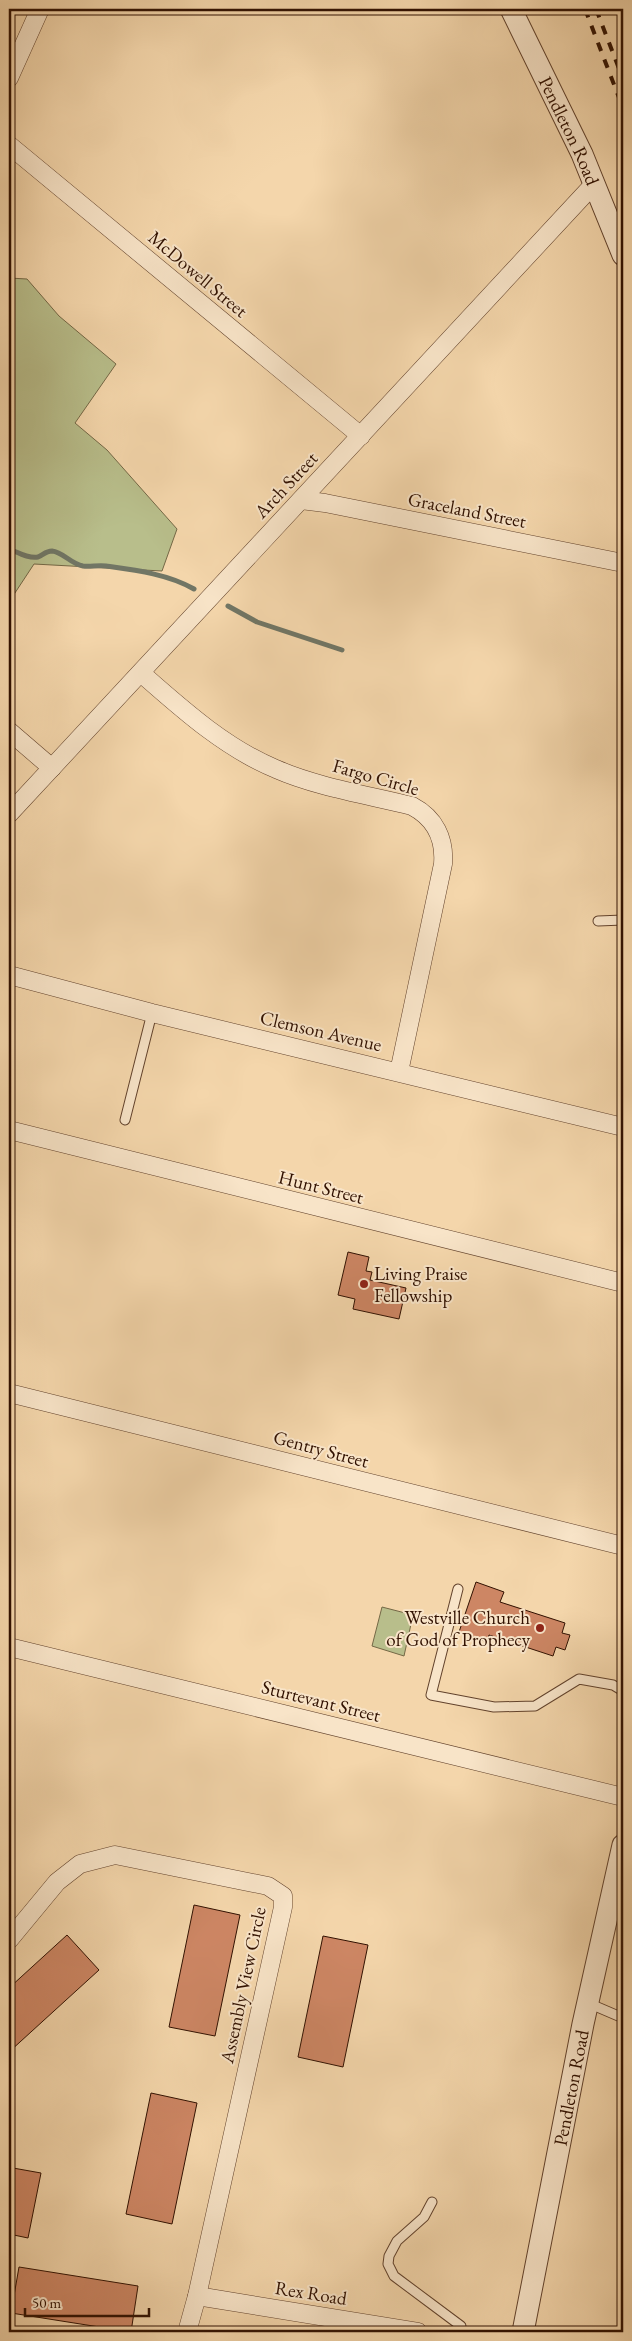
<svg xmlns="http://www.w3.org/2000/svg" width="632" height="2341" font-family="'EB Garamond',serif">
  <rect width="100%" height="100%" fill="#f4d6ab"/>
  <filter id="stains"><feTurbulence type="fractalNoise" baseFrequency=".004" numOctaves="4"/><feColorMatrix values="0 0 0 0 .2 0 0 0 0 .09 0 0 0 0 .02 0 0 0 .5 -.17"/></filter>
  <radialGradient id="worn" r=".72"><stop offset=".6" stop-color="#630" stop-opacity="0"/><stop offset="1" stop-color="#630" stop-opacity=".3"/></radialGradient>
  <!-- green -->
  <g fill="#b8be8b" stroke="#746846">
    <polygon points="9,278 27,279 59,316 116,364 75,423 107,450 177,529 162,571 34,564 9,602"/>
    <polygon points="382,1607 413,1615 404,1656 372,1646"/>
  </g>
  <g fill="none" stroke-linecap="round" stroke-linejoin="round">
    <!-- stream -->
    <g stroke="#717665" stroke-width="5">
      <path d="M 9,549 C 17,552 29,559 38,557 C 43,555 46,551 52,551 C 63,552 71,564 83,566 C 90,567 98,565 106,566 C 135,570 168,574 194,589"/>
      <polyline points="228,606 257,622 342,650"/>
    </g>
  </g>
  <!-- building -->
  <g fill="#cd8664" stroke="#311101">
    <polygon points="348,1252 369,1257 366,1271 372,1272 370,1280 406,1288 399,1319 353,1309 355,1299 338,1295"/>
    <polygon points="476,1582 504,1592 500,1602 565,1623 562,1633 570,1635 565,1650 556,1647 553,1656 489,1635 487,1642 459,1632"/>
    <polygon points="194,1905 240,1915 215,2036 169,2027"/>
    <polygon points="67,1935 99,1970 9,2052 9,1988"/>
    <polygon points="323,1936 368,1945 343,2067 298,2057"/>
    <polygon points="151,2093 197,2103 172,2224 126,2214"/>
    <polygon points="13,2168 41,2173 28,2238 9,2234 9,2188"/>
    <polygon points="19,2267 138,2286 131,2332 11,2313"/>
  </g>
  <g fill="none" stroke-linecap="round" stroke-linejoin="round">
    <defs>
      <g id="service">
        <polyline points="598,921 623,920"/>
        <polyline points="125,1120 152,1013"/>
        <polyline points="458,1589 431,1695 494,1707 535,1706 579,1679 613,1685 623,1691"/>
        <polyline points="588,2003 623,2018"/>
        <polyline points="432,2202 424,2217 397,2241 389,2256 388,2264 394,2276 461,2326 461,2332"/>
      </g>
      <g id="minor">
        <polyline points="9,78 40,9"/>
        <polyline points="9,145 361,436"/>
        <polyline points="301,500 325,503 623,563"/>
        <path d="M 141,673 C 182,709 225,748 276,769 C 317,787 368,795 412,806 C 435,818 445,839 443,864 L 399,1072"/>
        <polyline points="9,731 52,768"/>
        <polyline points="9,814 594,184"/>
        <polyline points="9,975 152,1013 623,1127"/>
        <polyline points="9,1130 623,1283"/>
        <polyline points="9,1393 623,1546"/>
        <polyline points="9,1647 623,1797"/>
        <polyline points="9,1940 57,1882 80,1864 115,1855 268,1886 283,1896 283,1907 197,2296 187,2332"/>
        <polyline points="197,2296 418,2332"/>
      </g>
      <g id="tertiary">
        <path id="s1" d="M 511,9 L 582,154 L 623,255"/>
        <path id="s2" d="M 523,2332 L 583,2024 L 623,1845"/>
      </g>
    </defs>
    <!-- service casing -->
    <use href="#service" stroke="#62422c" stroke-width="11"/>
    <!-- minor casing -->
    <use href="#minor" stroke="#62422c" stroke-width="19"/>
    <!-- tertiary casing -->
    <use href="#tertiary" stroke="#62422c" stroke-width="23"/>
    <!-- service -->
    <use href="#service" stroke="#f8e4c8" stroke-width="9"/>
    <!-- minor -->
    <use href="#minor" stroke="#f8e4c8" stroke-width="18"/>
    <!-- tertiary -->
    <use href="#tertiary" stroke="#f8e4c8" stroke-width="21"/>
    <!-- rail -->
    <g stroke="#311101" stroke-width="4" stroke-dasharray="9 9" stroke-linecap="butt">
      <polyline points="585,9 623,108"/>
      <polyline points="596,9 623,79"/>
    </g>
  </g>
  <!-- markers -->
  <g fill="#8f2418" stroke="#f8e4c8" stroke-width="2">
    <circle cx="364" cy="1284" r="5"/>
    <circle cx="540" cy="1628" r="5"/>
  </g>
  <g text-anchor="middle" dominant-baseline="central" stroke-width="4" stroke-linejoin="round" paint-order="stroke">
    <!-- street labels -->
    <g font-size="19" fill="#311101" stroke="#f8e4c8">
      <text stroke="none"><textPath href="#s1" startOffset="135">Pendleton Road</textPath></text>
      <text transform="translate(198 274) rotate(40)">McDowell Street</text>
      <text transform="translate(286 485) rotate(-47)">Arch Street</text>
      <text transform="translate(467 510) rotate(11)">Graceland Street</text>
      <text transform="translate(376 777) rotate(16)">Fargo Circle</text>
      <text transform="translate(321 1031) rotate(13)">Clemson Avenue</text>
      <text transform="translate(321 1187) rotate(14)">Hunt Street</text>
      <text transform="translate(321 1449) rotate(15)">Gentry Street</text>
      <text transform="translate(321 1701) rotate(14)">Sturtevant Street</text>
      <text transform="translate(243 1985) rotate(-78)">Assembly View Circle</text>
      <text stroke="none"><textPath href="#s2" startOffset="249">Pendleton Road</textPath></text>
      <text transform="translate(311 2293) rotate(9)">Rex Road</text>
    </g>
    <!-- poi labels -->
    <g font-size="19" fill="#311101" stroke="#f8e4c8" text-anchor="start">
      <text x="374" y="1273">Living Praise<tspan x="374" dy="22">Fellowship</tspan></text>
      <text x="530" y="1617" text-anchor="end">Westville Church<tspan x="530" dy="22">of God of Prophecy</tspan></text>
    </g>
  </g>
  <!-- margin -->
  <rect width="632" height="2341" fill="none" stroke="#f4d6ab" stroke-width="30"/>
  <rect x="10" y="10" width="612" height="2321" fill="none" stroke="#311101" stroke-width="2.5"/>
  <rect x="15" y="15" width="602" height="2311" fill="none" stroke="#311101"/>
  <!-- scale -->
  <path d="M25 2308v8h124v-8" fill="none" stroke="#311101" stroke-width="2.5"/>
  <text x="32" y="2308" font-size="15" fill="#311101" stroke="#f8e4c8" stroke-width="4" paint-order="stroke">50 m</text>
  <rect width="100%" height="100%" filter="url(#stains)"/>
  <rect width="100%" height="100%" fill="url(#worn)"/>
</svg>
